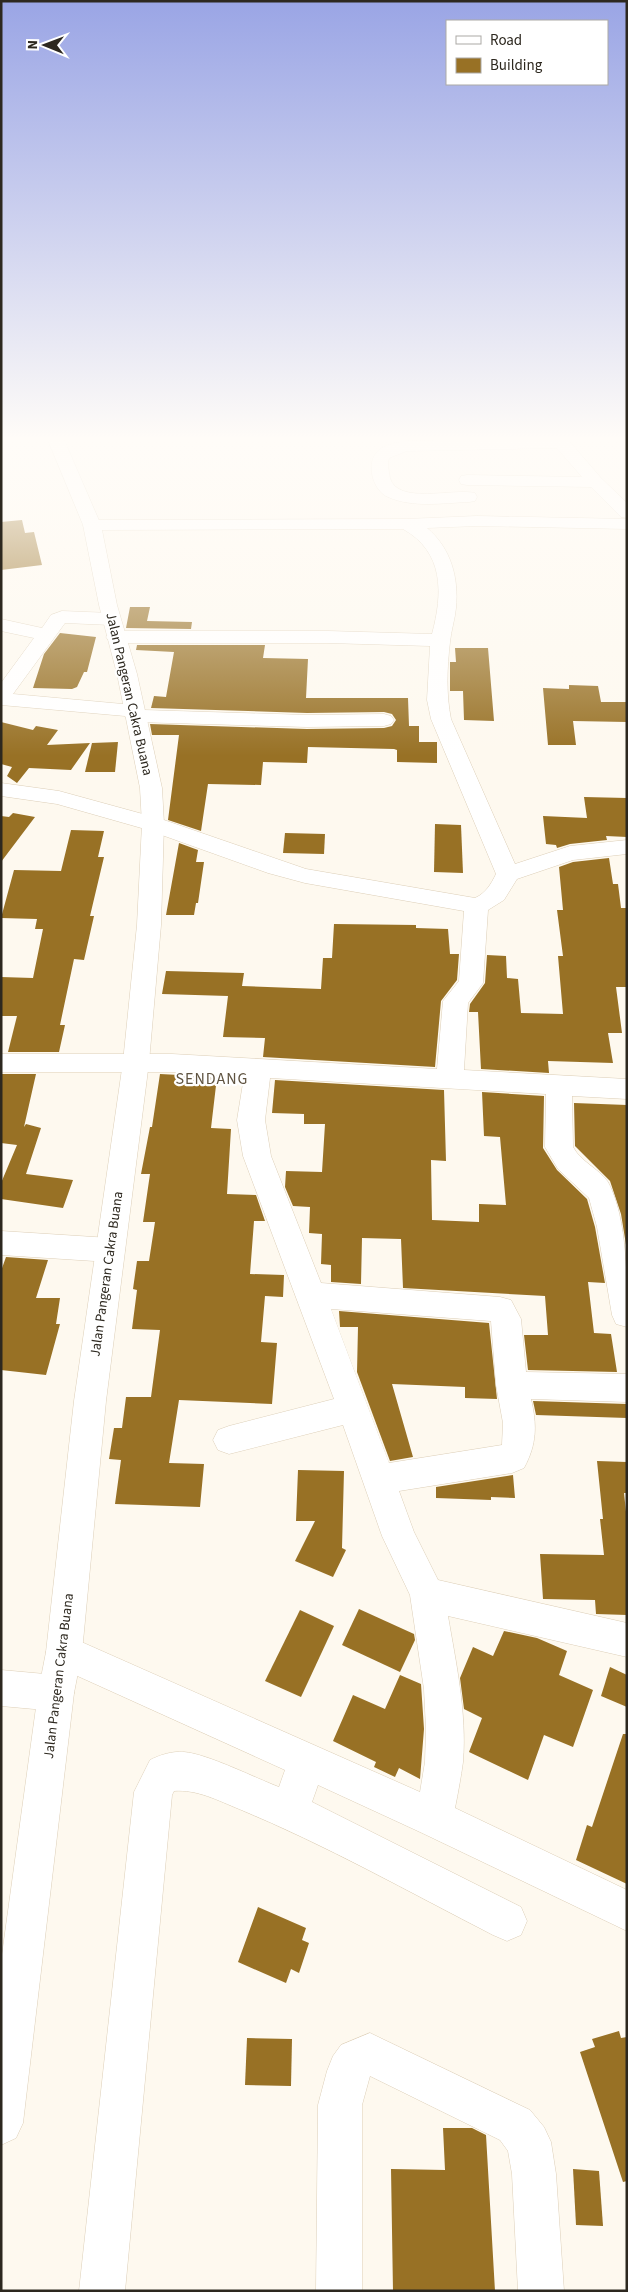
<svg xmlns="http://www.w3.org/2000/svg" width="628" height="2292" font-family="'Source Sans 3',sans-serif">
  <rect width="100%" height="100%" fill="#fef9ef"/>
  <!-- building -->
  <g fill="#987125">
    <polygon points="22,520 25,533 34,532 42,565 1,570 1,522"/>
    <polygon points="130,607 150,607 147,621 192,622 191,629 126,628"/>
    <polygon points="60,633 96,637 87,672 84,672 77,687 72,689 33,688 44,654"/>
    <polygon points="137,645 265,645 263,658 308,659 306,698 408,698 409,726 419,726 419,742 437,742 437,763 397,762 397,750 394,749 308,747 307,763 263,762 261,785 208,784 201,831 168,820 179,735 152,735 150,724 307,729 384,728 392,726 396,720 392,714 384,712 307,713 151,708 154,696 166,697 174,652 136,650"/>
    <polygon points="455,648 488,648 494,721 464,720 463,691 450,691 450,662 456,662"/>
    <polygon points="569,685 598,686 601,702 627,702 627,722 573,721 576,745 548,745 543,688 569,689"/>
    <polygon points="1,722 33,730 36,726 58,730 47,745 90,743 71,770 29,768 17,783 7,776 12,767 1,764"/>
    <polygon points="118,742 115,772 85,772 92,743"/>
    <polygon points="584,797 627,798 627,837 606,836 607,840 570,844 557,848 556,845 546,844 543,816 587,818"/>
    <polygon points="13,813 35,817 1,862 1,816 9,817"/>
    <polygon points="435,824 461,825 463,873 434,872"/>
    <polygon points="71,830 104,831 98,857 104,857 90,916 94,916 84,960 74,959 60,1025 65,1025 59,1052 8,1052 17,1016 1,1016 1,977 33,978 43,929 35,929 37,919 1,918 14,870 61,871"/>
    <polygon points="285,833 325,834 324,854 283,853"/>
    <polygon points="179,843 198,850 196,862 204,862 198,903 196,903 194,915 166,915"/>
    <polygon points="609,858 613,884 618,884 621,908 627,908 627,987 616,987 622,1033 608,1033 613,1063 548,1061 549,1073 481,1069 478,1012 469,1012 470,1004 485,983 487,955 506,956 507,978 518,979 521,1013 563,1014 558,956 563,956 557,910 563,910 559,867 573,862"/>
    <polygon points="334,924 416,925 416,928 448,929 450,954 459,954 457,980 441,1001 435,1067 263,1057 265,1038 223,1037 228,996 162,994 166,971 244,973 242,986 321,989 323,958 332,958"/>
    <polygon points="2,1074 36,1074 24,1127 26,1124 41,1128 26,1174 73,1180 63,1208 1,1199 1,1183 17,1145 1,1143"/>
    <polygon points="160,1074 217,1077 211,1128 231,1129 227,1194 256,1195 265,1221 254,1221 250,1274 284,1275 283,1297 265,1296 261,1342 277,1343 272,1404 179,1400 169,1463 204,1464 200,1507 115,1504 121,1460 109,1459 114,1428 122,1428 126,1397 151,1397 160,1330 132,1329 137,1290 133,1289 137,1261 149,1261 155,1222 143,1222 150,1174 141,1174 150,1127 152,1127"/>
    <polygon points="275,1080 444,1090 446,1161 431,1160 432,1220 479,1222 479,1204 506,1205 500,1137 484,1136 482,1092 544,1096 543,1148 557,1170 587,1199 595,1227 605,1283 588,1282 594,1333 611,1334 617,1372 528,1370 524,1335 548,1335 545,1296 403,1288 401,1239 362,1238 361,1284 331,1282 331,1265 321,1264 322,1234 309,1233 310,1207 293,1206 285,1187 286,1171 322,1172 325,1124 304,1124 304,1114 272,1113"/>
    <polygon points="574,1103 627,1105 627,1251 621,1214 610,1181 575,1146"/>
    <polygon points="6,1257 48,1260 36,1298 60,1298 56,1324 60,1324 46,1375 1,1370 1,1271"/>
    <polygon points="339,1311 489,1323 497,1399 465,1398 465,1387 392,1384 413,1457 390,1461 357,1372 358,1327 340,1327"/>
    <polygon points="533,1401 627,1404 627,1418 536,1415"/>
    <polygon points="597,1461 627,1462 627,1493 624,1493 627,1521 627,1615 596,1614 595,1600 543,1599 540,1554 604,1555 600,1519 603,1519"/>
    <polygon points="298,1470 344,1471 342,1548 346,1550 333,1577 295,1561 315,1521 296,1521"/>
    <polygon points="513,1475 515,1498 491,1497 491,1500 436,1498 436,1487"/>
    <polygon points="359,1609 414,1634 415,1640 400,1672 342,1645"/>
    <polygon points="300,1610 334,1626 301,1697 265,1681"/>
    <polygon points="504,1631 537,1638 567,1651 559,1675 593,1690 573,1747 544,1735 528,1780 469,1752 482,1718 464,1709 460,1678 473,1647 493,1656"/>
    <polygon points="610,1667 627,1675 627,1707 601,1696"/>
    <polygon points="400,1675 421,1684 424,1729 420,1779 399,1768 395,1777 374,1767 376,1762 333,1741 353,1695 385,1709"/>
    <polygon points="623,1734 627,1734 627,1884 576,1860 587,1825 592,1827"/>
    <polygon points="258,1907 306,1928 302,1940 309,1943 299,1973 291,1969 286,1983 238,1962"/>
    <polygon points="619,2031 621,2038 627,2037 627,2181 623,2182 580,2052 595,2047 592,2039"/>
    <polygon points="247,2038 292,2039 291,2086 245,2085"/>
    <polygon points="443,2128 472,2128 486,2135 495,2291 393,2291 391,2169 445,2170"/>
    <polygon points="573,2169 599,2171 603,2226 576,2225"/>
  </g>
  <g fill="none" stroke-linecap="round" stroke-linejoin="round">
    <defs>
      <g id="minor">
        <path d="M 547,435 L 564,435 L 601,478 L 627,503 L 627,518 L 621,517 L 591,487 L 467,485 L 461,484 L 459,480 L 461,476 L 467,475 L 582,477 L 557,448 L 407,451 L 389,458 C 387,465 389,471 390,478 C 398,505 453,488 475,493 L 477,497 L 475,501 L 469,502 C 443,503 413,508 388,497 C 373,491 365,463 378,451 C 385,444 398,443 407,441 L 549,438 Z"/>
        <path d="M 477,516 L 627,519 L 627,529 L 477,526 L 427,528 C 451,548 459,578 456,608 C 455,619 451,631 450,642 C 447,668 446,694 451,719 L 515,864 L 570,846 L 627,840 L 627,854 L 573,860 L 517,879 L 504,900 L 488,910 L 483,983 L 468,1003 L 464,1070 L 627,1079 L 627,1099 L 572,1096 L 573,1147 C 581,1162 598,1168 608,1182 C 628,1220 627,1282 627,1327 L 616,1324 L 612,1315 L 597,1227 L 589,1198 L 558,1169 L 545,1147 L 546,1094 L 270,1078 L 265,1120 L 271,1156 L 321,1283 L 500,1297 L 511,1300 L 521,1319 L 526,1372 L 627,1374 L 627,1402 L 531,1399 C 537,1425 537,1444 524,1468 L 512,1473 L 399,1491 L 414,1532 L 438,1580 L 627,1623 L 627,1657 L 448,1616 C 456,1663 467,1713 463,1762 C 461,1777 458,1793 455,1808 L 627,1890 L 627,1931 L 420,1832 L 318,1785 L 312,1802 L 521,1907 L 527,1921 L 521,1935 L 507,1941 L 493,1935 C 409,1892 326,1845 239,1809 C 219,1801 197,1789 174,1791 L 172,1795 L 125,2291 L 79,2291 L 134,1792 L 150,1760 C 160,1755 172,1751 184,1752 C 208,1754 255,1778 279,1787 L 285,1770 L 51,1664 L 46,1652 L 51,1640 L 64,1634 L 77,1640 L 420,1792 L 425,1762 L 426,1729 L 424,1689 L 410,1595 L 382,1536 L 343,1425 L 229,1454 L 218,1450 L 213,1440 L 218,1430 L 229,1426 L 334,1399 L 243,1156 L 237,1120 L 244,1077 L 172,1072 L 1,1072 L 1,1054 L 172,1054 L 437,1069 L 443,1001 L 459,981 L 464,911 L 305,883 L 268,873 L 145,829 L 57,804 L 1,796 L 1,783 L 59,791 L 161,819 L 306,869 L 475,898 C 486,893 491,884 496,874 L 431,719 L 427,700 L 430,646 L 328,643 L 116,643 L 109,641 L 106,637 L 109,633 L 116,631 L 328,631 L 432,634 C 443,593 444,552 403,529 L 92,530 L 86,529 L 83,525 L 86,521 L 92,520 L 406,519 ZM 331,1309 L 491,1321 L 496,1385 L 503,1423 L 502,1445 L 389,1463 Z"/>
        <polygon points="62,611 111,613 118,615 120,619 118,623 111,625 65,623 13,694 134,705 141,707 144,710 307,715 384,714 391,716 394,720 391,724 384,726 307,727 135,722 128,720 125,716 1,705 1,683 34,638 1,631 1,619 42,628 51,615"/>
        <polygon points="1,1231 110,1238 120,1242 125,1250 120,1258 110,1262 1,1255"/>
        <polygon points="1,1670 56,1675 69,1680 74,1693 69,1706 56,1711 1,1706"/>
        <polygon points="370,2033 530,2110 544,2127 551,2142 556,2174 564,2291 518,2291 512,2174 508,2151 500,2140 370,2076 362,2105 362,2291 316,2291 318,2105 327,2071 333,2056 341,2045"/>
      </g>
      <polygon id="major" points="46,435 62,435 101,525 117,605 137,674 162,788 164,824 161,925 149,1062 106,1401 82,1652 74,1693 23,2123 16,2138 1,2145 1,1962 38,1693 46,1652 74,1401 123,1062 137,925 142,824 140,788 117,674 99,605 83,525"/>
    </defs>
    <!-- minor casing -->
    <use href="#minor" stroke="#ddcfb8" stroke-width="1"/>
    <!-- major casing -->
    <use href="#major" stroke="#ddcfb8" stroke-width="1"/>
    <!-- minor -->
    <use href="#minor" fill="#fff" fill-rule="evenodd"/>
    <!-- major -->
    <use href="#major" fill="#fff" fill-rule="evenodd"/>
  </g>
  <!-- sky -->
  <linearGradient id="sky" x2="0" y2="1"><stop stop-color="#9aa5e5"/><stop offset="0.58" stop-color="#fffcf8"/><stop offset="1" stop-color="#fffcf8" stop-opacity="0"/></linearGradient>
  <rect width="628" height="756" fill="url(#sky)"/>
  <g text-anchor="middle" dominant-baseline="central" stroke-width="4.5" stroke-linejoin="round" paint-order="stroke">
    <!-- street labels -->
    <g font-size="14" fill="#2d281f" stroke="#fff">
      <text transform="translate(129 694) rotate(77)">Jalan Pangeran Cakra Buana</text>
      <text transform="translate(107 1274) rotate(-82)">Jalan Pangeran Cakra Buana</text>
      <text transform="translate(59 1676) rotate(-83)">Jalan Pangeran Cakra Buana</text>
    </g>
    <!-- quarter labels -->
    <g font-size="16" letter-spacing="1" fill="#5f5340" stroke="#fff">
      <text x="212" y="1079">SENDANG</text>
    </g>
  </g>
  <!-- border -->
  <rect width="628" height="2292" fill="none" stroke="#2d281f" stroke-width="5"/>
  <!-- legend -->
  <rect x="446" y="20" width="162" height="65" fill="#ffffff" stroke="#aba9a5"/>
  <rect x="456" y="36" width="25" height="8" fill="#ffffff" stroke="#aba9a5"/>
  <text x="490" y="45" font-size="15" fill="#2d281f">Road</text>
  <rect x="456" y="58" width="25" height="15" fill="#987125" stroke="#aba9a5"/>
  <text x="490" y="70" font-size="15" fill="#2d281f">Building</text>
  <!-- north arrow -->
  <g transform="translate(45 45) rotate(271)" stroke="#ffffff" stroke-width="4" paint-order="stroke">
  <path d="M0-4L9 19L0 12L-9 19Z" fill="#2d281f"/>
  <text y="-8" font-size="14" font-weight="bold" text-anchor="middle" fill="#2d281f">N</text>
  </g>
</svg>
